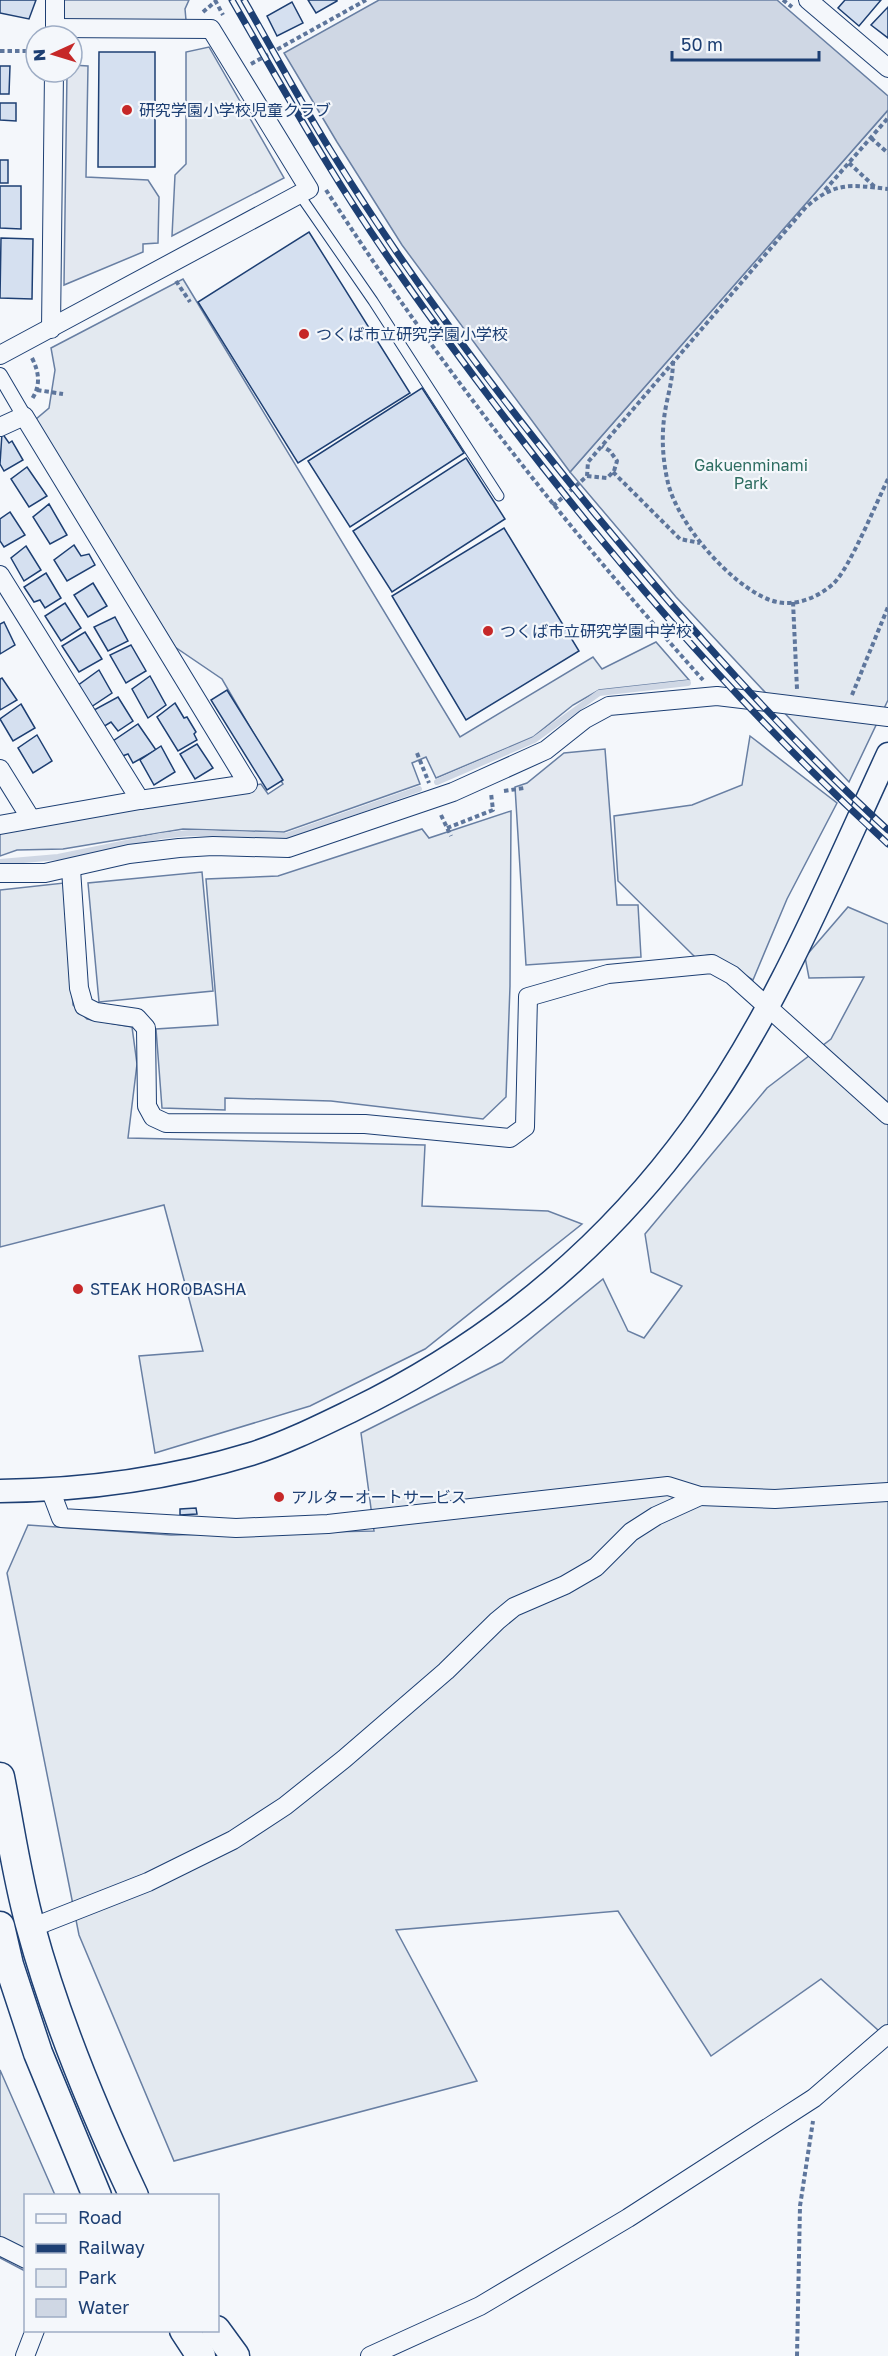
<svg xmlns="http://www.w3.org/2000/svg" width="888" height="2356" font-family="'Golos Text','Noto Sans JP',sans-serif">
  <rect width="100%" height="100%" fill="#f4f7fb"/>
  <!-- green -->
  <g fill="#e3e9f0" stroke="#687fa3" stroke-width="1.5">
    <polygon points="61,0 189,0 185,9 186,20 61,20"/>
    <polygon points="209,47 284,178 172,236 175,175 186,164 186,52"/>
    <polygon points="888,110 888,700 849,782 676,597 570,472"/>
    <polygon points="183,279 460,737 593,657 602,669 656,642 689,680 599,690 573,705 533,737 436,778 426,757 412,763 420,784 284,832 183,829 63,849 17,850 0,856 0,832 261,784 268,794 283,784 222,679 175,647 35,420 49,408 55,370 51,348"/>
    <polygon points="750,736 837,803 787,899 753,980 710,955 695,957 618,881 614,816 692,805 742,785"/>
    <polygon points="511,811 510,986 506,1097 483,1119 331,1101 225,1098 225,1110 162,1108 156,1029 218,1025 206,879 278,876 422,829 429,838"/>
    <polygon points="202,872 213,991 99,1002 88,883"/>
    <polygon points="64,883 73,1005 87,1019 132,1027 137,1064 128,1138 425,1145 422,1206 548,1211 582,1224 425,1349 310,1406 155,1453 139,1356 203,1351 164,1205 0,1247 0,890"/>
    <polygon points="848,907 888,924 888,2039 821,1979 711,2056 618,1911 396,1930 477,2081 174,2161 79,1935 7,1573 28,1525 171,1535 374,1531 361,1433 502,1362 603,1279 628,1331 644,1338 682,1286 651,1272 645,1234 767,1088 831,1039 864,977 809,978 805,957"/>
    <polygon points="0,2070 55,2195 26,2196 25,2271 0,2258"/>
  </g>
  <!-- parking -->
  <g fill="#e3e8f0" stroke="#687fa3" stroke-width="1.5">
    <polygon points="72,65 88,66 86,177 148,180 159,197 158,243 143,244 143,252 64,285 67,72 72,72"/>
    <polygon points="605,749 617,905 638,905 641,957 526,965 515,787 527,783 564,753"/>
  </g>
  <!-- water -->
  <polygon fill="#cfd7e4" stroke="#687fa3" stroke-width="1.5" points="379,0 777,0 888,96 888,110 570,472 402,245 337,142 284,53"/>
  <g fill="none" stroke-linecap="round" stroke-linejoin="round">
    <!-- stream -->
    <g stroke="#cfd7e4" stroke-width="6">
      <polyline points="437,782 534,740 599,693 688,683"/>
      <polyline points="0,862 58,857 161,836 189,833 286,836 419,789"/>
    </g>
  </g>
  <!-- building -->
  <g fill="#d5e0f0" stroke="#1d3f73" stroke-width="1.5">
    <polygon points="0,0 36,0 29,19 0,13"/>
    <polygon points="308,0 337,0 337,1 316,13"/>
    <polygon points="845,0 881,0 859,26 838,8"/>
    <polygon points="292,2 303,23 277,36 267,16"/>
    <polygon points="888,7 888,38 871,25"/>
    <polygon points="99,52 155,52 155,167 98,167"/>
    <polygon points="0,66 10,66 9,94 0,94"/>
    <polygon points="0,103 16,103 16,121 0,120"/>
    <rect x="0" y="160" width="8" height="23"/>
    <polygon points="0,186 21,186 21,229 0,228"/>
    <polygon points="309,232 410,393 298,463 198,302"/>
    <polygon points="1,238 33,239 32,299 0,298"/>
    <polygon points="422,388 464,453 350,527 308,461"/>
    <polygon points="2,433 9,443 12,441 23,460 4,471 0,464"/>
    <polygon points="466,458 505,519 392,592 353,531"/>
    <polygon points="27,467 47,496 29,507 11,479"/>
    <polygon points="49,504 67,535 50,544 33,517"/>
    <polygon points="10,512 25,535 4,547 0,541 0,519"/>
    <polygon points="504,528 579,651 466,720 392,596"/>
    <polygon points="74,545 81,556 89,554 95,565 67,581 54,560"/>
    <polygon points="26,546 41,570 24,581 11,558"/>
    <polygon points="46,573 61,598 45,608 40,600 34,602 24,587"/>
    <polygon points="93,583 107,606 88,617 74,595"/>
    <polygon points="65,603 81,628 61,641 45,616"/>
    <polygon points="115,617 128,641 108,651 94,627"/>
    <polygon points="4,622 15,645 0,654 0,624"/>
    <polygon points="85,632 102,659 79,672 62,646"/>
    <polygon points="131,645 146,671 126,683 110,655"/>
    <polygon points="99,670 112,693 91,707 77,686"/>
    <polygon points="150,676 166,705 148,718 132,689"/>
    <polygon points="2,678 17,700 0,710 0,679"/>
    <polygon points="227,690 283,780 267,790 211,700"/>
    <polygon points="118,697 133,721 118,731 111,722 103,727 94,710"/>
    <polygon points="175,703 184,718 187,717 196,732 194,734 197,740 178,751 157,717"/>
    <polygon points="21,704 35,728 13,741 0,719"/>
    <polygon points="138,724 156,750 133,763 128,754 117,758 110,743"/>
    <polygon points="37,735 52,761 33,773 18,748"/>
    <polygon points="197,744 213,768 195,779 180,754"/>
    <polygon points="161,746 175,772 154,785 140,760"/>
    <polygon points="196,1508 197,1514 180,1515 180,1509"/>
  </g>
  <g fill="none" stroke-linecap="round" stroke-linejoin="round">
    <defs>
      <polyline id="service" points="299,194 373,301 499,496"/>
      <polyline id="pedestrian" points="0,375 24,416"/>
      <g id="minor">
        <polyline points="808,0 888,68"/>
        <polyline points="55,36 55,0"/>
        <polyline points="51,329 54,72"/>
        <polyline points="0,355 309,189 211,29 55,28"/>
        <polyline points="0,427 24,416 248,784 140,800 0,825"/>
        <polyline points="0,575 140,800"/>
        <polyline points="0,769 31,819"/>
        <polyline points="71,869 79,988 84,1006 96,1012 137,1018 146,1028 147,1106 153,1117 166,1123 365,1124 510,1138 525,1127 528,997 608,974 712,964 732,975 888,1115"/>
        <polyline points="0,873 45,873 129,854 179,848 213,846 288,848 453,792 546,750 585,719 609,706 717,696 888,717"/>
        <polyline points="50,1489 61,1518 236,1528 328,1524 668,1486 700,1496 775,1499 888,1492"/>
        <polyline points="31,1928 148,1882 233,1840 285,1806 344,1759 446,1671 497,1621 514,1607 565,1585 596,1567 631,1532 656,1516 700,1496"/>
        <polyline points="0,2246 26,2259"/>
        <polyline points="25,2356 35,2330"/>
        <polyline points="370,2356 480,2306 628,2218 814,2098 888,2034"/>
      </g>
      <path id="tertiary" d="M 0,1491 C 85,1490 169,1479 251,1454 C 286,1443 320,1426 353,1410 C 488,1344 604,1250 693,1127 C 775,1014 829,881 888,754"/>
      <g id="primary">
        <path d="M 0,1777 C 10,1827 17,1879 31,1928 C 56,2020 93,2109 134,2196"/>
        <polyline points="0,1926 9,1965 38,2053 97,2196"/>
        <polyline points="184,2330 201,2356"/>
        <polyline points="216,2330 235,2356"/>
      </g>
    </defs>
    <!-- service casing -->
    <use href="#service" stroke="#1d3f73" stroke-width="11"/>
    <!-- pedestrian casing -->
    <use href="#pedestrian" stroke="#1d3f73" stroke-width="16"/>
    <!-- minor casing -->
    <use href="#minor" stroke="#1d3f73" stroke-width="20"/>
    <!-- tertiary casing -->
    <use href="#tertiary" stroke="#1d3f73" stroke-width="25"/>
    <!-- primary casing -->
    <use href="#primary" stroke="#1d3f73" stroke-width="31"/>
    <!-- path -->
    <g stroke="#5e769c" stroke-width="4" stroke-dasharray="4.5 3" stroke-linecap="butt">
      <polyline points="215,0 223,15"/>
      <polyline points="783,0 792,7"/>
      <polyline points="203,12 216,1"/>
      <polyline points="0,51 36,51"/>
      <polyline points="251,64 366,0"/>
      <polyline points="871,138 888,153"/>
      <polyline points="849,163 875,187"/>
      <path d="M 326,190 C 438,364 565,526 703,680"/>
      <polyline points="825,190 888,118"/>
      <polyline points="176,281 190,302"/>
      <path d="M 32,358 C 39,372 41,385 32,399"/>
      <path d="M 673,361 C 673,377 669,391 666,406 C 661,432 662,457 668,483 C 678,524 730,585 770,600 C 792,608 816,599 833,584 C 850,568 876,503 888,479"/>
      <polyline points="37,390 63,394"/>
      <polyline points="613,472 680,539 700,543"/>
      <polyline points="587,476 607,478 614,471 617,461 610,451 602,446"/>
      <path d="M 553,506 L 587,476 L 588,462 L 806,207 C 836,181 851,185 888,189"/>
      <polyline points="793,602 797,689"/>
      <polyline points="852,695 888,607"/>
      <polyline points="417,753 429,783"/>
      <polyline points="504,791 524,788"/>
      <polyline points="441,815 451,836"/>
      <polyline points="447,828 493,810 491,793"/>
      <polyline points="797,2356 800,2206 813,2121"/>
    </g>
    <!-- service -->
    <use href="#service" stroke="#f4f7fb" stroke-width="9"/>
    <!-- pedestrian -->
    <use href="#pedestrian" stroke="#f4f7fb" stroke-width="14"/>
    <!-- minor -->
    <use href="#minor" stroke="#f4f7fb" stroke-width="18"/>
    <!-- tertiary -->
    <use href="#tertiary" stroke="#f4f7fb" stroke-width="22"/>
    <!-- primary -->
    <use href="#primary" stroke="#f4f7fb" stroke-width="28"/>
    <defs>
      <g id="rail">
        <path d="M 232,0 C 263,54 294,109 327,163 C 376,244 433,322 490,398 C 609,557 741,709 888,844"/>
        <path d="M 244,0 C 274,52 302,105 334,156 C 412,282 502,401 596,515 C 687,625 783,734 888,830"/>
      </g>
    </defs>
    <!-- rail casing -->
    <use href="#rail" stroke="#1d3f73" stroke-width="7"/>
    <!-- rail -->
    <use href="#rail" stroke="#f4f7fb" stroke-width="4.5" stroke-dasharray="14" stroke-linecap="butt"/>
  </g>
  <!-- markers -->
  <g fill="#c62828" stroke="#f4f7fb" stroke-width="2">
    <circle cx="127" cy="110" r="6"/>
    <circle cx="304" cy="334" r="6"/>
    <circle cx="488" cy="631" r="6"/>
    <circle cx="78" cy="1289" r="6"/>
    <circle cx="279" cy="1497" r="6"/>
  </g>
  <g text-anchor="middle" dominant-baseline="central" stroke-width="4.5" stroke-linejoin="round" paint-order="stroke">
    <!-- poi labels -->
    <g font-size="16" fill="#1d3f73" stroke="#f4f7fb" text-anchor="start">
      <text x="139" y="110">研究学園小学校児童クラブ</text>
      <text x="316" y="334">つくば市立研究学園小学校</text>
      <text x="500" y="631">つくば市立研究学園中学校</text>
      <text x="90" y="1289">STEAK HOROBASHA</text>
      <text x="291" y="1497">アルターオートサービス</text>
    </g>
    <!-- park labels -->
    <g font-size="16" fill="#2c6c60" stroke="#f4f7fb">
      <text x="751" y="465">Gakuenminami<tspan x="751" dy="18">Park</tspan></text>
    </g>
  </g>
  <!-- legend -->
  <rect x="24" y="2194" width="195" height="138" fill="#f4f7fb" stroke="#9eadc5" stroke-width="1.5"/>
  <rect x="36" y="2214" width="30" height="9" fill="#f4f7fb" stroke="#9eadc5" stroke-width="1.5"/>
  <text x="78" y="2224" font-size="18" fill="#1d3f73">Road</text>
  <rect x="36" y="2244" width="30" height="9" fill="#1d3f73" stroke="#9eadc5" stroke-width="1.5"/>
  <text x="78" y="2254" font-size="18" fill="#1d3f73">Railway</text>
  <rect x="36" y="2269" width="30" height="18" fill="#e3e9f0" stroke="#9eadc5" stroke-width="1.5"/>
  <text x="78" y="2284" font-size="18" fill="#1d3f73">Park</text>
  <rect x="36" y="2299" width="30" height="18" fill="#cfd7e4" stroke="#9eadc5" stroke-width="1.5"/>
  <text x="78" y="2314" font-size="18" fill="#1d3f73">Water</text>
  <!-- north arrow -->
  <g transform="translate(54 54) rotate(266)"><circle r="28" fill="#f4f7fb" stroke="#9eadc5" stroke-width="1.5"/>
  <path d="M0-4.5L10 22L0 15L-10 22Z" fill="#c62828"/>
  <text y="-9" font-size="16" font-weight="bold" text-anchor="middle" fill="#1d3f73">N</text>
  </g>
  <!-- scale -->
  <path d="M672 51v9h147v-9" fill="none" stroke="#1d3f73" stroke-width="3"/>
  <text x="681" y="51" font-size="18" fill="#1d3f73" stroke="#f4f7fb" stroke-width="4.5" paint-order="stroke">50 m</text>
</svg>
